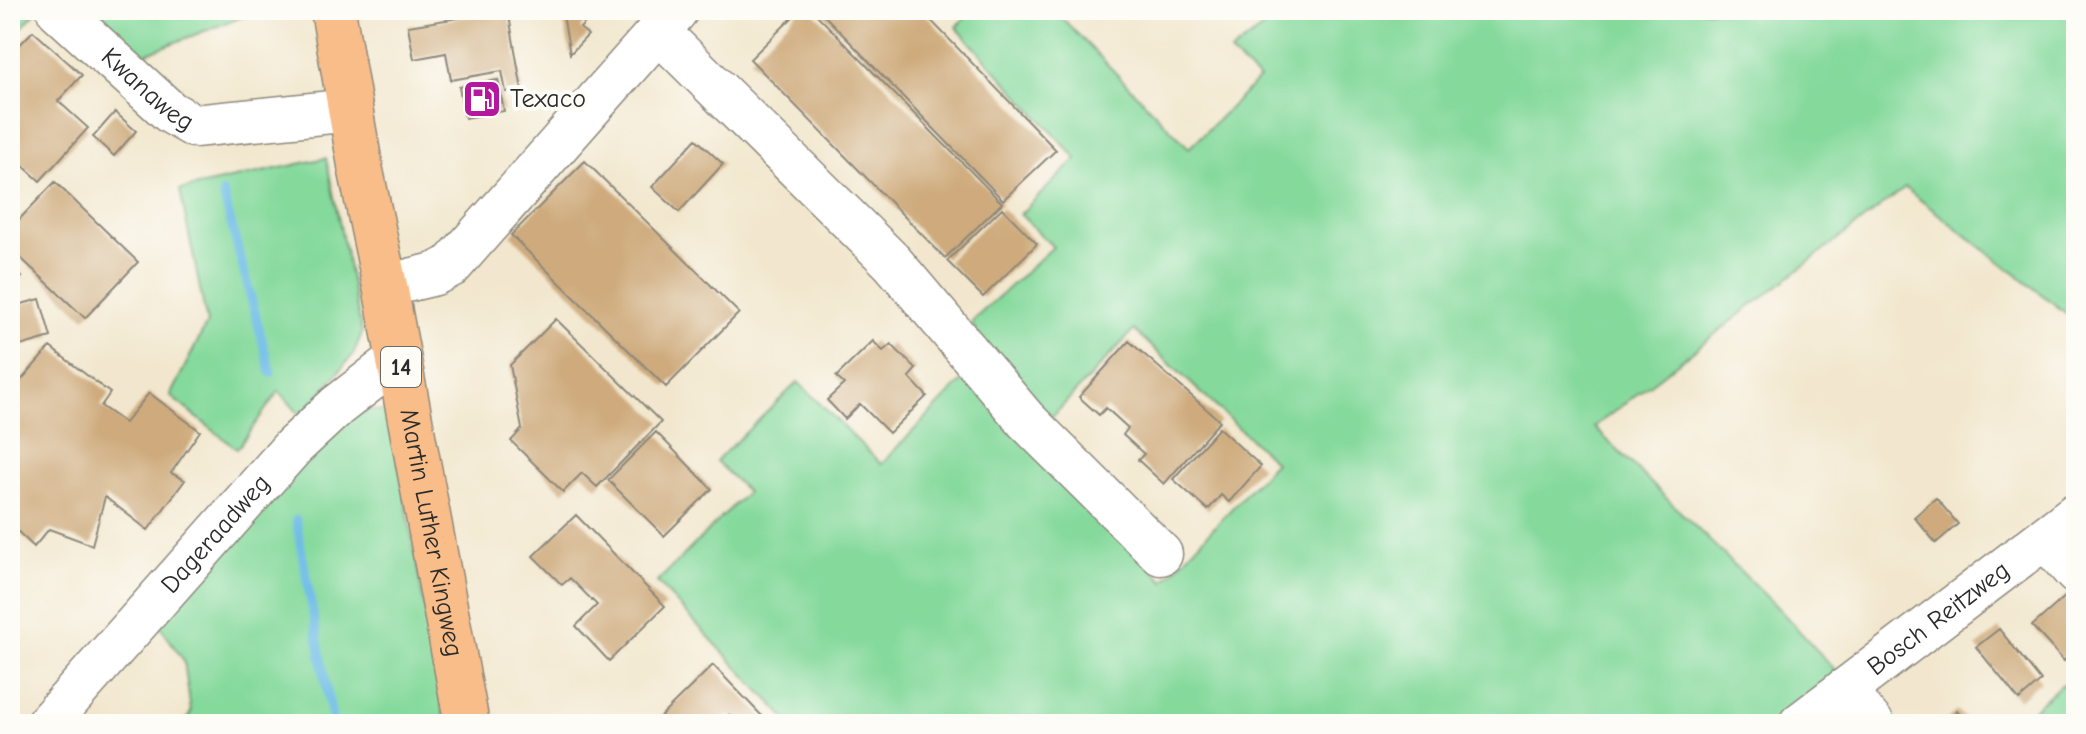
<svg xmlns="http://www.w3.org/2000/svg" width="2086" height="734" font-family="'Comic Neue',sans-serif">
<style>
.green{fill:#84d99b;stroke:#588263;stroke-width:2}
.lines{fill:none;stroke-linecap:round;stroke-linejoin:round}
.stream{stroke:#6cbbe6;stroke-width:9}
.building{fill:#ceaa7b}
.minor-casing{stroke:#8e897c;stroke-width:45}
.major-casing{stroke:#8e897c;stroke-width:47}
.minor{stroke:#fff;stroke-width:42}
.major{stroke:#f8bd89;stroke-width:44}
.labels{text-anchor:middle;dominant-baseline:central;stroke-width:8;stroke-linejoin:round;paint-order:stroke}
.shield{fill:#fdfcf7;stroke:#6a6a68;stroke-width:2}
.shield-label{font-size:24px;font-weight:bold;fill:#2b2b2b}
.street-label{font-size:26px;fill:#2b2b2b;stroke:#fdfcf7}
.poi-label{font-size:26px;fill:#2b2b2b;stroke:#fdfcf7;text-anchor:start}
</style>
<rect width="100%" height="100%" fill="#fdfcf7"/>
<filter id="ink" filterUnits="userSpaceOnUse"><feTurbulence type="fractalNoise" baseFrequency=".0125" numOctaves="2"/><feDisplacementMap in="SourceGraphic" scale="16" xChannelSelector="R" yChannelSelector="G"/><feConvolveMatrix kernelMatrix="1 2 1 2 8 2 1 2 1" color-interpolation-filters="sRGB"/></filter>
<filter id="wash" filterUnits="userSpaceOnUse"><feTurbulence type="fractalNoise" baseFrequency=".006" numOctaves="4" result="noise"/><feDisplacementMap in="SourceGraphic" scale="32" xChannelSelector="R" yChannelSelector="G"/><feGaussianBlur stdDeviation="1.8" result="paint"/><feColorMatrix in="noise" values="0 0 0 0 0 0 0 0 0 0 0 0 0 0 0 0 0 1.4 0 .05"/><feComposite in="paint" operator="in"/></filter>
<g filter="url(#wash)">
<rect width="100%" height="100%" fill="#f2e7ce"/>
<!-- green -->
<path class="green" d="M10 10H32L35 13 10 41Z
M74 10H252V13L131 59Z
M973 10H1054L1189 148 1259 79 1230 53 1286 10H2076V321L1905 188 1594 427 1778 608 1840 675 1776 724H791L657 582 747 492 716 461 798 382 881 464 968 375 1164 581 1275 462 1134 330 1052 417 983 358 972 321 1053 247 1020 214 1077 159 956 27Z
M326 158 362 333 353 355 301 416 279 391 237 449 170 396 207 323 180 190Z
M371 410 390 413 445 724H185L191 712 184 661 158 623 343 418Z
M2062 684 2076 700V724H2016Z"/>
<g class="lines">
<!-- stream -->
<path class="stream" d="M223 193 271 373
M296 520 333 724"/>
</g>
<g id="blocks">
<!-- building -->
<path class="building" d="M508 10 522 90 506 92 502 71 451 80 446 53 414 59 408 26Z
M562 10H597L580 28 588 35 570 54Z
M800 10H812L1002 203 945 258 750 59Z
M819 10H921L1056 150 1003 200Z
M33 31 82 75 58 101 88 128 40 181 10 154V55Z
M498 80 504 111 465 118 459 87Z
M115 112 136 131 114 156 93 137Z
M696 139 723 164 679 212 652 187Z
M585 161 739 313 666 387 511 235Z
M55 182 138 262 85 318 10 248V229Z
M1002 208 1037 244 983 297 947 261Z
M10 266 22 277 10 290Z
M40 299 51 337 10 349V307Z
M556 319 661 422 597 487 582 473 563 492 511 441 522 429 510 365Z
M873 341 883 351 891 344 916 369 909 377 927 396 889 433 860 404 845 419 827 400 844 384 836 377Z
M1129 341 1220 421 1164 484 1138 460 1144 454 1123 435 1128 428 1106 408 1099 415 1079 397Z
M50 347 110 393 101 406 125 423 149 393 200 431 171 473 185 480 148 530 105 497 92 545 49 529 34 547 10 524V393Z
M1219 428 1261 466 1229 502 1221 495 1208 510 1173 479Z
M656 432 712 489 664 536 608 480Z
M1936 498 1958 524 1936 543 1914 517Z
M576 515 665 606 609 661 576 626 597 605 570 578 562 585 533 556Z
M2068 594 2076 602V649L2064 661 2032 626Z
M1999 629 2041 681 2019 700 1976 647Z
M713 665 762 716 753 724H738L729 715 719 724H667L660 717Z
M1957 710 1969 724H1942Z"/>
</g>
</g>
<g filter="url(#ink)">
<use href="#blocks" fill-opacity="0" stroke="#8e897c" stroke-width="2"/>
<g class="lines">
<!-- minor casing -->
<g class="minor-casing">
<g id="minor">
<path id="s1" d="M58 10 170 112 194 126 351 110"/>
<path d="M658 31 892 262 1026 420 1161 554"/>
<path d="M385 286 435 274 451 266 677 10"/>
<path d="M2045 538 2076 573"/>
<path d="M1844 690 1873 724"/>
<path id="s2" d="M47 724 293 447 337 406 399 358"/>
<path id="s3" d="M1800 724 2076 514"/>
</g>
</g>
<!-- major casing -->
<g class="major-casing">
<g id="major">
<path id="s4" d="M333 10 361 171 385 286 467 724"/>
</g>
</g>
<!-- minor -->
<use href="#minor" class="minor"/>
<!-- major -->
<use href="#major" class="major"/>
</g>
</g>
<!-- icons -->
<defs>
<g id="fuel-square" transform="scale(2)"><rect x="-9" y="-9" width="18" height="18" rx="4" fill="#b5179e" stroke="#fdfcf7"/><path d="M-5.5-6h7V0h2V4h1.3V-2.5L3-4.5l.8-.8L6-3V5H2.5V1h-1V6h-7ZM-4.2-4.7v3.2H.2V-4.7Z" fill="#fff"/></g>
</defs>
<g fill-rule="evenodd">
<use href="#fuel-square" x="482" y="99"/>
</g>
<g class="labels">
<!-- shield labels -->
<rect class="shield" x="381" y="347" width="40" height="40" rx="6"/>
<g class="shield-label">
<text x="401" y="367">14</text>
</g>
<!-- street labels -->
<g class="street-label">
<text stroke="none"><textPath href="#s1" startOffset="120">Kwanaweg</textPath></text>
<text stroke="none"><textPath href="#s4" startOffset="532">Martin Luther Kingweg</textPath></text>
<text stroke="none"><textPath href="#s2" startOffset="254">Dageraadweg</textPath></text>
<text stroke="none"><textPath href="#s3" startOffset="174">Bosch Reitzweg</textPath></text>
</g>
<!-- poi labels -->
<g class="poi-label">
<text x="510" y="99">Texaco</text>
</g>
</g>
<!-- margin -->
<rect width="2086" height="734" fill="none" stroke="#fdfcf7" stroke-width="40"/>
</svg>
